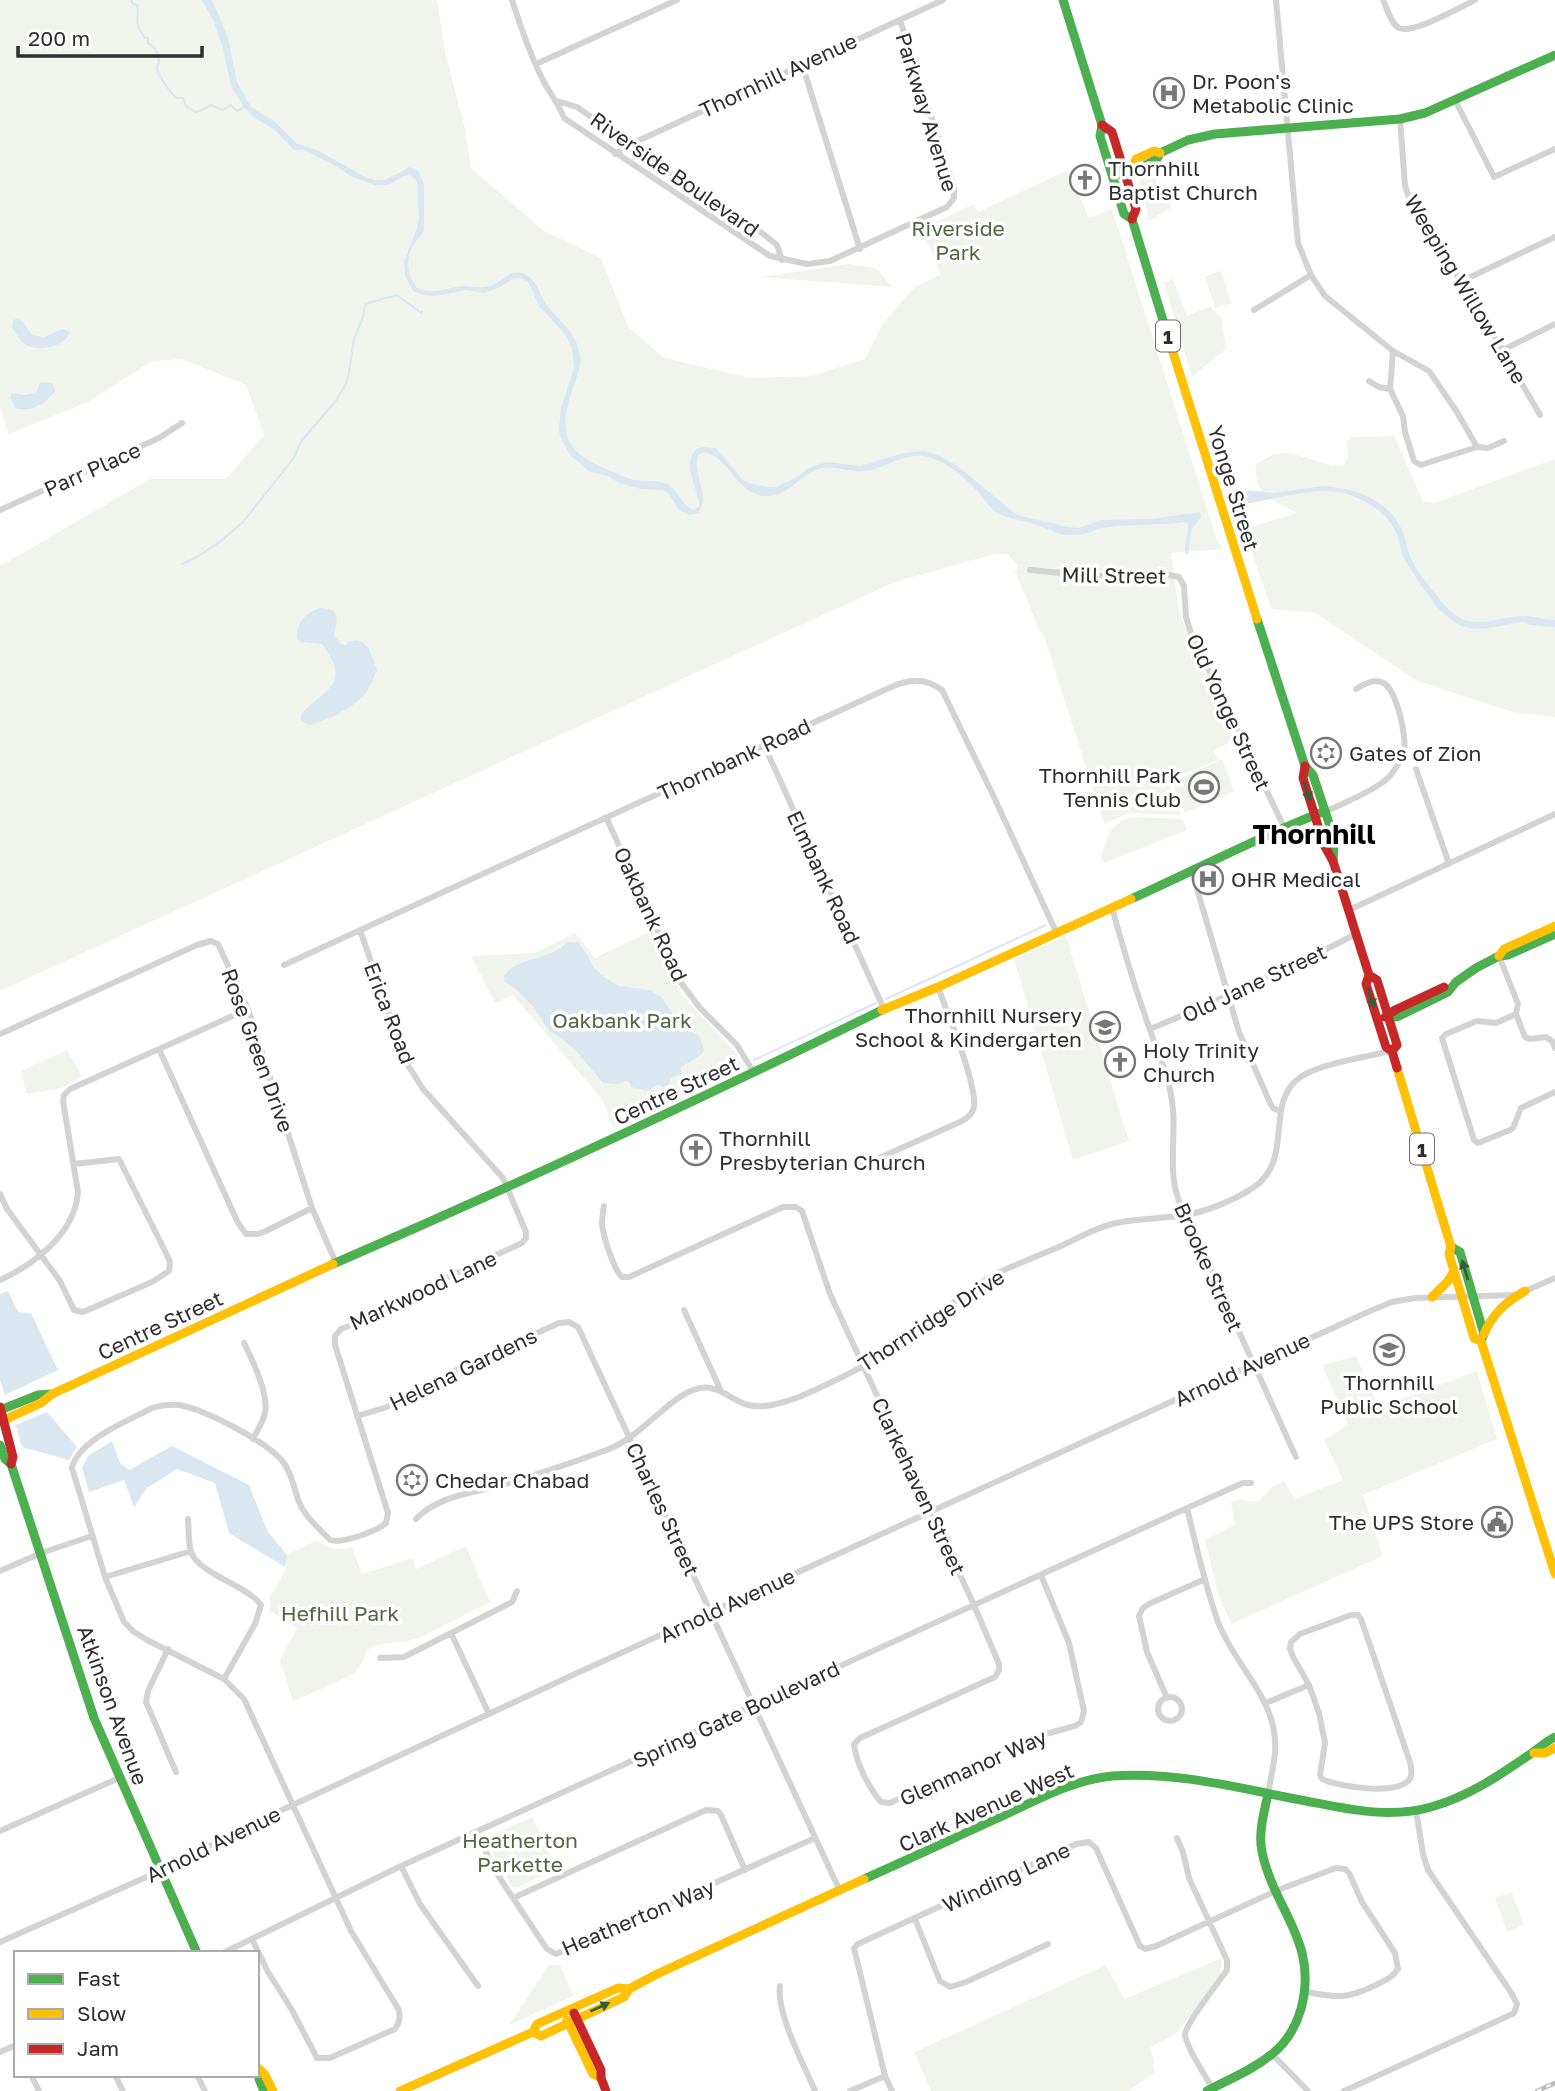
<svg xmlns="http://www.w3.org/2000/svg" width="1555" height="2091" font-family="'Golos Text',sans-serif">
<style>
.green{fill:#f0f4ec}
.water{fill:#dae7f0}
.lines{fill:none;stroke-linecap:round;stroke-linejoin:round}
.stream{stroke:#dae7f0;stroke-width:2}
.street{stroke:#d3d3d3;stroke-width:6}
.fast{stroke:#4caf50;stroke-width:9}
.slow{stroke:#ffc107;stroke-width:9}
.jam{stroke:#c62828;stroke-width:9}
.rail-casing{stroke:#bababa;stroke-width:4.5}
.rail{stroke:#fff;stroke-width:2;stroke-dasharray:5;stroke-linecap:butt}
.oneway{fill:#385b3a}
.labels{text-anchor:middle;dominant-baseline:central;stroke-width:7;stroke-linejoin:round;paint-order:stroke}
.shield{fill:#fff;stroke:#6d6d6d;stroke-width:2}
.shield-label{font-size:19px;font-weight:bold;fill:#2e2e2e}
.street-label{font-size:21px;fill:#2e2e2e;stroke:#fff}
.poi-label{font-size:21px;fill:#2e2e2e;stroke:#fff;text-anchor:start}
.park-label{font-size:21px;fill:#51673e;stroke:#fff}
.district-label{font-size:28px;font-weight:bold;fill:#000;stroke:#fff}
</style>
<rect width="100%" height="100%" fill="#fff"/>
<!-- green -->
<path class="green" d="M0 0H437L446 56 465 129 471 168 544 231 601 258 628 327 664 358 751 378 811 376 865 359 884 322 914 288 941 274 921 229 974 204 978 212 1068 170 1089 218 1112 209 1217 540 1223 549 1171 553 1179 612 1233 740 1214 751 1218 760 1169 780 1181 815 1129 813 1104 824 1043 633 1040 632 1015 571 1018 566 1007 554 991 555 895 582 0 991V566L150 479H226L264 435 246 385 182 359 152 361 88 402 9 434 0 408Z
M1153 171 1163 199 1168 200 1171 208 1149 221 1139 177Z
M849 264 876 268 892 287 761 277Z
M1221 271 1231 303 1215 308 1205 276Z
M1173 279 1187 316 1210 306 1222 319 1226 349 1192 377 1164 283Z
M1394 436 1423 501 1434 503 1555 459V717L1513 712 1417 681 1315 613 1271 609 1244 529 1297 513C1273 500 1253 495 1256 464L1275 454 1291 453 1333 466 1344 465 1348 458 1347 443 1351 437Z
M1222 759 1234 792 1185 813 1172 782Z
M1132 817 1183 819 1187 830 1104 863 1101 856C1109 835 1108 824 1132 817Z
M651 931 683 996 736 1053 744 1068 614 1128 601 1098 513 995 495 1003 471 956 535 953 575 933 595 958Z
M1066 936 1129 1141 1073 1160 1014 959Z
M67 1050 82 1076 62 1088 26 1094 21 1071Z
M1356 1356 1379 1408 1477 1371 1497 1439 1363 1495 1383 1556 1231 1624 1218 1593 1205 1540 1235 1525 1231 1502 1241 1499 1251 1502 1260 1500 1273 1486 1284 1481 1295 1499 1343 1480 1324 1440 1348 1425 1322 1365Z
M317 1540C329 1549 338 1551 352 1547L362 1574 413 1558 416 1569 466 1546 490 1602 421 1637C403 1644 382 1641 366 1650V1656L355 1673 293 1702 280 1660 297 1628 270 1611V1597L285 1571 287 1555Z
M532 1817 557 1869 514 1889 499 1866 486 1838Z
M1512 1892 1524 1925 1507 1932 1495 1898Z
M1222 1958 1220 1974 1193 2013 1174 2035 1151 2047 1155 2072 1129 2091H931L914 2052 1106 1965 1124 1999Z
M549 1965H560L574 1996 509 2025Z"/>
<!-- water -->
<path class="water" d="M202 0H212L228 37 237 82 251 107 274 121 297 144 319 151 365 177 375 180H385L410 167 419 171 424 184V229C422 236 418 238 414 244 405 259 407 274 417 288 435 296 446 287 464 286 471 286 478 288 485 287 501 286 511 264 528 276 539 284 540 297 548 307 561 322 577 334 580 355 582 366 575 380 572 391 552 449 580 458 627 478 639 483 652 479 664 483 678 487 680 505 694 510L699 506V501C695 484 683 463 696 449L703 447 716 448 742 479 749 483 766 487H776L797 477 809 468 827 462 860 466 904 453 924 451 936 454 956 465 1017 515 1068 527 1079 528 1102 520 1151 519 1200 512 1201 517 1191 530 1188 555 1185 553C1184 543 1189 532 1188 522 1159 525 1131 524 1103 528 1097 528 1094 532 1088 533 1082 535 1074 535 1067 535 1057 534 1047 528 1037 525 1023 520 1009 520 996 512 989 508 985 500 979 493 966 478 943 458 922 456 903 454 883 469 866 471 850 473 835 464 819 469 798 476 788 498 763 496 736 492 730 459 705 452L698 455C692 474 712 498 697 514L689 515 679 510 668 493 663 490 641 489 619 483 608 476 590 472 570 455 560 436 559 429 561 408 574 368 572 348 565 334 539 306 529 283 522 278H515L498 288 484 293 466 290 436 296 423 295 413 291 405 276 404 261 416 231 419 219 417 181 411 175 404 176 388 185H375L350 176 338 167 304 150H294L275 130 255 118 244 107 231 86 223 48 214 22Z
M17 319 22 321 32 335 44 337 63 329 70 332C65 347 40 352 26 345 20 342 16 333 12 327L13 320Z
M40 382 53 383 55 391C46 404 30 413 15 408L11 399V395L13 393 25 395 36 393Z
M1323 486C1353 488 1385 498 1400 526 1406 535 1406 547 1410 556 1415 570 1428 584 1437 596 1445 606 1453 616 1465 620 1486 626 1504 616 1523 616 1534 616 1544 620 1555 620V627L1530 625 1524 622C1505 624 1484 632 1465 627 1457 625 1445 615 1439 609 1432 602 1407 565 1403 556 1401 549 1400 542 1397 535 1390 514 1365 499 1344 493 1318 486 1271 500 1244 504L1242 497 1248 490 1275 493Z
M321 608C342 609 337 620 334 635L340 643 346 646 348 642 357 640 363 642 369 649 377 670C373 679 370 689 364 695 351 709 328 720 310 725L301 721V714C327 687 352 685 322 644L301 642 297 639C295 624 306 611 321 608Z
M577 941 586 953 593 967 604 977 619 986 650 990 662 998 677 1020 700 1037 704 1050 702 1054C694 1059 690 1062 681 1067L682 1073 671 1078 669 1084 663 1087 658 1085 647 1091 631 1087 630 1083 626 1081 617 1084 603 1083 577 1052 560 1037 550 1032 532 1005 517 990 505 982 504 976C518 956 550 961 567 942L575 943Z
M8 1291 18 1312 31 1313 58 1370 5 1395 0 1380V1294Z
M47 1412 77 1447 69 1460 22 1447 16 1425Z
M112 1441 120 1463 129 1470 172 1446 249 1485 268 1532 287 1555 285 1567 229 1533 215 1483 177 1469 147 1488 134 1507 124 1480 89 1492 82 1468 88 1456Z"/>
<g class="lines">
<!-- stream -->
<path class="stream" d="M131 0 133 4 137 5C139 12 136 18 138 25 139 31 143 34 145 38H148V43C155 46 159 54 159 62 159 64 157 66 157 68 157 74 171 93 176 98H183L186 106 195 112 200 111 211 105 223 110 231 105 237 111 245 107
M182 564 197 557 221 541 243 522 293 459 302 440 335 402 346 384 349 372 354 339 363 317 365 304 397 295 421 313 422 311
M886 999 1046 925
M754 1060 876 1003
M711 1065 724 1074 740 1067"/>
<!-- street -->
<path class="street" d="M512 0C521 28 531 58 545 84 552 96 559 105 564 118L770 256 807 264 830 261 947 207 954 198V187L900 20
M1276 0 1298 243 1311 275 1325 296 1393 351 1429 371 1457 412 1477 447
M1383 0C1387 8 1391 24 1399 28 1411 35 1461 7 1475 0
M536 64 677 0
M802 64 860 249
M1455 100 1494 177 1555 149
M557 101 577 107 699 193 757 229 777 245 782 260
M1400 119 1405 186 1411 203 1483 316 1540 415
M615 154 629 145 943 0
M1462 281 1555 237
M1254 310 1311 275
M1503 350 1555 324
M1393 351 1390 389 1403 416 1405 432 1414 461 1421 465 1477 447 1488 448 1504 441
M1369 381 1379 387 1390 389
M0 510 159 438 182 423
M1030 570 1093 576 1165 574 1179 577 1184 586 1186 617 1191 633 1284 827
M764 745 884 1009
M1416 769 1449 864
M1325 812C1341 804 1369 793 1383 782 1392 776 1401 761 1404 751 1407 737 1396 685 1381 682 1372 679 1363 685 1356 689
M606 817 682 984 700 1008 737 1045 754 1073
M1192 872 1239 1032 1270 1103 1273 1108 1280 1111
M1112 908C1123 948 1135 988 1149 1027 1158 1054 1171 1080 1173 1110 1176 1146 1165 1182 1186 1215L1296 1457
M1349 910 1555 814
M1499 956 1518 1004 1516 1014 1525 1037 1530 1039 1546 1037 1552 1041 1555 1048
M284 965 889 688C907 679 925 677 942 690L993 795 1056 932
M1516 1014 1496 1023 1477 1021 1446 1034 1442 1038 1474 1140 1478 1143 1510 1130 1513 1128 1521 1108 1555 1092
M1150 1029C1220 1000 1289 969 1356 934
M0 1034 197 945 211 941 218 944 248 1009 312 1208 336 1263
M159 1049 238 1223 246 1234H258L266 1231 312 1208
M861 1166 960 1122C966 1119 973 1114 974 1107 977 1084 947 1012 938 987
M0 1194 7 1209 60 1281 74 1310 83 1312 90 1309 152 1282 169 1271 170 1262 166 1253 119 1159 74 1164
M604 1206C603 1212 602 1218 602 1224 603 1236 614 1270 622 1277H629L783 1207H796L802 1211 830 1294 974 1605 999 1664V1670L995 1677 860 1738 854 1744C856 1763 869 1788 881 1802L890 1803 1034 1737 1075 1726 1081 1722 1084 1711 1069 1643 1041 1575
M0 1280C35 1264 75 1233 78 1192L63 1101 64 1095 70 1089 248 1009
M1523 1292 1555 1278
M684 1310 721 1391
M244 1343C252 1359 269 1395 265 1413 263 1422 257 1431 253 1439
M357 1416 387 1407 424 1385 559 1323 569 1322 578 1327 840 1891
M1187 1508C1196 1546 1205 1585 1218 1622 1235 1667 1279 1700 1275 1752 1274 1766 1270 1781 1268 1794
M188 1519C189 1529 188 1542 191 1552 199 1574 248 1586 261 1605L255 1624 224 1679
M416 1519C439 1495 474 1493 505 1484 541 1473 575 1462 609 1449 641 1437 672 1393 700 1388 719 1385 731 1400 748 1405 764 1409 783 1403 799 1397 834 1382 869 1365 900 1343 935 1319 966 1288 1004 1270 1024 1261 1043 1254 1063 1245 1080 1237 1097 1227 1116 1223 1139 1218 1162 1219 1185 1215 1206 1212 1237 1199 1254 1187 1296 1158 1262 1102 1302 1076 1323 1063 1366 1057 1391 1051
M0 1571 41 1553 92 1536
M105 1577 191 1551
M1351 1615H1358L1361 1619 1410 1762C1411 1767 1413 1774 1410 1779 1397 1796 1339 1787 1322 1779L1320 1775 1325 1743 1319 1713 1309 1685 1293 1657 1290 1649 1291 1642 1300 1634Z
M451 1633 489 1714
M168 1649 148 1691 146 1702 176 1772
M380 1658 404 1657 512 1602 517 1591
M1158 1709a12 12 0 1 1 24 0a12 12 0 1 1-24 0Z
M1167 1698 1147 1652 1139 1616 1143 1608 1149 1604 1205 1579
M1266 1703 1309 1685
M0 1831 119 1778
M477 1833 494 1869 513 1898 547 1949 556 1954 815 1838
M1177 1838 1183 1852 1189 1878 1227 1960V1970C1219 1982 1185 2024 1185 2035 1186 2047 1206 2077 1213 2089
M401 1866 420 1904 478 1986
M513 1898 706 1810 718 1811 721 1815 745 1870
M915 1919 940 1981 950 1987 966 1982 1048 1944
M252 1939 268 1972 292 2010 317 2058H330L395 2029C400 2022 400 2018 399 2010L351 1931 244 1699 224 1679 149 1641 134 1632 124 1622 105 1577 72 1468C78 1440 128 1421 152 1408 161 1405 169 1404 179 1405 204 1409 268 1442 283 1462 292 1473 294 1489 299 1502 305 1517 319 1528 330 1540 342 1544 377 1531 386 1523L388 1513 335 1345V1336L341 1329 365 1320 388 1305 522 1243 526 1238V1232L503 1178 423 1089 406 1062 360 930
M0 1942 160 1871 267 1817 575 1674 1370 1311 1392 1302 1415 1298 1513 1295
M223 1953 401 1866 1187 1508 1243 1483H1251
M780 1986C776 2013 804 2065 815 2091
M0 2052 16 2045
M1272 2054 1308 2091
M31 2075 39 2091
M115 2075 123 2091
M197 2075 205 2091
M850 2091 885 2076
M892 2091 885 2076 854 1948 858 1944 1076 1844 1089 1842 1096 1848 1140 1946 1145 1949 1156 1946 1278 1890 1336 1868 1345 1869 1349 1873 1362 1902 1395 1953 1398 1969C1392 1978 1385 1980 1376 1985 1347 1999 1338 1998 1306 1992
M1344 2091 1506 2017 1514 2013 1517 2004 1512 1994 1428 1870 1423 1854 1416 1810"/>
<!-- fast -->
<path class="fast" d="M1063 0 1102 125 1100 136 1124 214 1132 219 1165 327
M1113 177 1133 167 1140 168 1157 159 1160 153 1188 140 1215 134 1400 119 1425 113 1555 55
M1257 619 1305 766 1313 775 1329 823 1334 842 1333 861
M1131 899C1194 871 1256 838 1320 813
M1388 1016 1397 1017 1448 992 1456 982 1476 968 1499 956 1508 955 1555 934
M1451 1247 1460 1252 1484 1334 1481 1341
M333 1264C518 1184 701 1099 882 1010
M0 1410 38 1395 52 1394
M0 1445 5 1459 11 1464 94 1718 197 1953
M864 1879C909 1859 954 1838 998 1818 1035 1801 1072 1780 1112 1776 1178 1771 1242 1789 1306 1801 1347 1809 1390 1819 1431 1807 1467 1797 1499 1776 1529 1755 1538 1749 1545 1742 1555 1737
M260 2071 259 2079 264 2091
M1207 2091C1229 2079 1253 2070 1272 2054 1286 2043 1296 2026 1301 2009 1319 1942 1275 1912 1262 1852 1258 1833 1264 1813 1268 1794"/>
<!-- slow -->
<path class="slow" d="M1133 167 1136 159 1154 151 1160 153
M1165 327 1257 619
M1499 956 1504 949 1555 926
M882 1010 938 987 1131 899
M1397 1068 1451 1247 1449 1254 1474 1338 1481 1341 1555 1574
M1432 1297 1448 1281 1454 1271
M1484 1334C1493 1313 1506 1302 1525 1291
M0 1422 41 1403 52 1394 333 1264
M1534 1753H1545L1555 1748
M567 2020 593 2074 601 2078
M533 2032 541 2036 624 1997 629 1989 657 1974 864 1879
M257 2067 265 2075 273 2091
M400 2091 533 2032 537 2024 618 1988 629 1989"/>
<!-- jam -->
<path class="jam" d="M1102 125 1112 132 1136 209 1132 219
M1305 766 1303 778 1324 845 1333 861 1369 975 1366 984 1386 1047 1392 1051 1397 1068
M1369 975 1377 980 1397 1045 1392 1051
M1385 1017 1395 1010 1444 987
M0 1407 13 1457 11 1464
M574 2013 601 2070V2078L606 2091"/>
<!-- rail casing -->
<g class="rail-casing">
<path id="rail" d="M1537 2091 1555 2083"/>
</g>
<!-- rail -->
<use href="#rail" class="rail"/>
</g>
<!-- one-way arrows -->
<defs><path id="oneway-solid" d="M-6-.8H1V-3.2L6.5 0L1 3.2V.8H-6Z" transform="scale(1.75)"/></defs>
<g class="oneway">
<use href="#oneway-solid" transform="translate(1307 791) rotate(73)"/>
<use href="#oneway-solid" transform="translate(1371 998) rotate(73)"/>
<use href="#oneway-solid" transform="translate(1465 1270) rotate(-107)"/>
<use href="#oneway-solid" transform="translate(600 2007) rotate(-24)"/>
</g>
<!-- icons -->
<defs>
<g id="hospital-ring" transform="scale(1.575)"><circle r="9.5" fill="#fff" stroke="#777" stroke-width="1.5"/><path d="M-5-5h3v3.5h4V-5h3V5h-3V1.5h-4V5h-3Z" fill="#777"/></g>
<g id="church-ring" transform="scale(1.575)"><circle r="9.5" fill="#fff" stroke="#777" stroke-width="1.5"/><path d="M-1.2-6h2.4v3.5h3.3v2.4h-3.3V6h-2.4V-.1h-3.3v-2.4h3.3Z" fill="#777"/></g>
<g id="synagogue-ring" transform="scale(1.575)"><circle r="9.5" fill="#fff" stroke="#777" stroke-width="1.5"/><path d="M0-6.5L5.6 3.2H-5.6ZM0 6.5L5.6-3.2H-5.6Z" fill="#777"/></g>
<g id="stadium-ring" transform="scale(1.575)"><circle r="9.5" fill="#fff" stroke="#777" stroke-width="1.5"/><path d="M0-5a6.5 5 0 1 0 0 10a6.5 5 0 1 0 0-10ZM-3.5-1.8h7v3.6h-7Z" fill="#777"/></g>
<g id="school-ring" transform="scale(1.575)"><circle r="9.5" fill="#fff" stroke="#777" stroke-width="1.5"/><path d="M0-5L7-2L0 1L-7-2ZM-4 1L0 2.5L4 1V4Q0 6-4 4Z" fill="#777"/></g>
<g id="civic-ring" transform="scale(1.575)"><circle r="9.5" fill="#fff" stroke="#777" stroke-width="1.5"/><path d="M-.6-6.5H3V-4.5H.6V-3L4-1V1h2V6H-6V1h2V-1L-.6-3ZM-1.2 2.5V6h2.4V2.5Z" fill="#777"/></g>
</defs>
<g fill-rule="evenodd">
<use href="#hospital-ring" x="1169" y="93"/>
<use href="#church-ring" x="1085" y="180"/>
<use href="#synagogue-ring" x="1326" y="753"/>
<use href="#stadium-ring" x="1204" y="787"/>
<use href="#hospital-ring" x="1208" y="879"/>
<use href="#school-ring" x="1105" y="1027"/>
<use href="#church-ring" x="1120" y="1062"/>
<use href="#church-ring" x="696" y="1150"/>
<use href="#school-ring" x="1389" y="1350"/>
<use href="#synagogue-ring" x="412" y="1480"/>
<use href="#civic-ring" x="1497" y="1522"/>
</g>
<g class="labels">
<!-- shield labels -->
<g class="shield">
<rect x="1156" y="320.5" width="24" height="31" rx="5"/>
<rect x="1410" y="1133.5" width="24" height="31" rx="5"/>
</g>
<g class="shield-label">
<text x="1168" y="336">1</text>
<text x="1422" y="1149">1</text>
</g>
<!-- street labels -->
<g class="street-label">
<text transform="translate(778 75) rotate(-25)">Thornhill Avenue</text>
<text transform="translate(927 112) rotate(73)">Parkway Avenue</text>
<text transform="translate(675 174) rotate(35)">Riverside Boulevard</text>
<text transform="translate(1466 289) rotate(59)">Weeping Willow Lane</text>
<text transform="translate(92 469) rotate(-24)">Parr Place</text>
<text transform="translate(1234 488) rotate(73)">Yonge Street</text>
<text transform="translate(1114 575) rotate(1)">Mill Street</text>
<text transform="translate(1229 712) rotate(65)">Old Yonge Street</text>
<text transform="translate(734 759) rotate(-25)">Thornbank Road</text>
<text transform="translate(824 877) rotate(65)">Elmbank Road</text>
<text transform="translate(651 914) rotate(65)">Oakbank Road</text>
<text transform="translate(1254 983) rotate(-25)">Old Jane Street</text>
<text transform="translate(390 1013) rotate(69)">Erica Road</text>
<text transform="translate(258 1050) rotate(70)">Rose Green Drive</text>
<text transform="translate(676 1090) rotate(-25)">Centre Street</text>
<text transform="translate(1209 1267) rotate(66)">Brooke Street</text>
<text transform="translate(423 1290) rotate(-25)">Markwood Lane</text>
<text transform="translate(931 1320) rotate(-33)">Thornridge Drive</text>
<text transform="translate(160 1325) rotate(-25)">Centre Street</text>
<text transform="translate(463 1369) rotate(-26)">Helena Gardens</text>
<text transform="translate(1242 1369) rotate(-25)">Arnold Avenue</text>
<text transform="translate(919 1486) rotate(65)">Clarkehaven Street</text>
<text transform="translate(663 1509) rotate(65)">Charles Street</text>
<text transform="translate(727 1605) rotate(-25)">Arnold Avenue</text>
<text transform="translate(113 1705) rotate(70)">Atkinson Avenue</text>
<text transform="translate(736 1714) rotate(-25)">Spring Gate Boulevard</text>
<text transform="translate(973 1767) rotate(-24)">Glenmanor Way</text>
<text transform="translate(986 1807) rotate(-24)">Clark Avenue West</text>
<text transform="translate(213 1844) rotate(-26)">Arnold Avenue</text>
<text transform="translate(1006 1877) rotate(-25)">Winding Lane</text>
<text transform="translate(638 1917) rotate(-23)">Heatherton Way</text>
</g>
<!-- poi labels -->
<g class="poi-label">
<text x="1192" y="81">Dr. Poon's<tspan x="1192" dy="24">Metabolic Clinic</tspan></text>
<text x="1108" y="168">Thornhill<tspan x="1108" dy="24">Baptist Church</tspan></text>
<text x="1349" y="753">Gates of Zion</text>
<text x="1181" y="775" text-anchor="end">Thornhill Park<tspan x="1181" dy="24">Tennis Club</tspan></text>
<text x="1231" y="879">OHR Medical</text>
<text x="1082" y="1015" text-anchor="end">Thornhill Nursery<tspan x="1082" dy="24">School &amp; Kindergarten</tspan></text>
<text x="1143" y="1050">Holy Trinity<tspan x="1143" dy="24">Church</tspan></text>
<text x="719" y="1138">Thornhill<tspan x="719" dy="24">Presbyterian Church</tspan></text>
<text x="1389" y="1382" text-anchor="middle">Thornhill<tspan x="1389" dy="24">Public School</tspan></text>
<text x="435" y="1480">Chedar Chabad</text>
<text x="1474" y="1522" text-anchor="end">The UPS Store</text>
</g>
<!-- park labels -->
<g class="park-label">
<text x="958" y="228">Riverside<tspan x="958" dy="24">Park</tspan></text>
<text x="622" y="1020">Oakbank Park</text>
<text x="340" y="1613">Hefhill Park</text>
<text x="520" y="1840">Heatherton<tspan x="520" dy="24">Parkette</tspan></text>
</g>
<!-- district labels -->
<g class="district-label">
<text x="1314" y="833">Thornhill</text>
</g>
</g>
<!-- legend -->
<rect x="14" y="1951" width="245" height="126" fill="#ffffff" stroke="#ababab" stroke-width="2"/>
<rect x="28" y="1974" width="35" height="10" fill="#4caf50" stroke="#ababab" stroke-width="2"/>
<text x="77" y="1986" font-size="21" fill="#2e2e2e">Fast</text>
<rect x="28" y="2009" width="35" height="10" fill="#ffc107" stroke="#ababab" stroke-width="2"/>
<text x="77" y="2021" font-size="21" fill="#2e2e2e">Slow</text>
<rect x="28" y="2044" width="35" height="10" fill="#c62828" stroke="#ababab" stroke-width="2"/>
<text x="77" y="2056" font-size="21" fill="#2e2e2e">Jam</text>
<!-- scale -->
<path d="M18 46v10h184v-10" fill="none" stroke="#2e2e2e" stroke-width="3.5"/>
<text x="28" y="46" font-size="21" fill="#2e2e2e" stroke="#ffffff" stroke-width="5" paint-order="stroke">200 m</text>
</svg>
